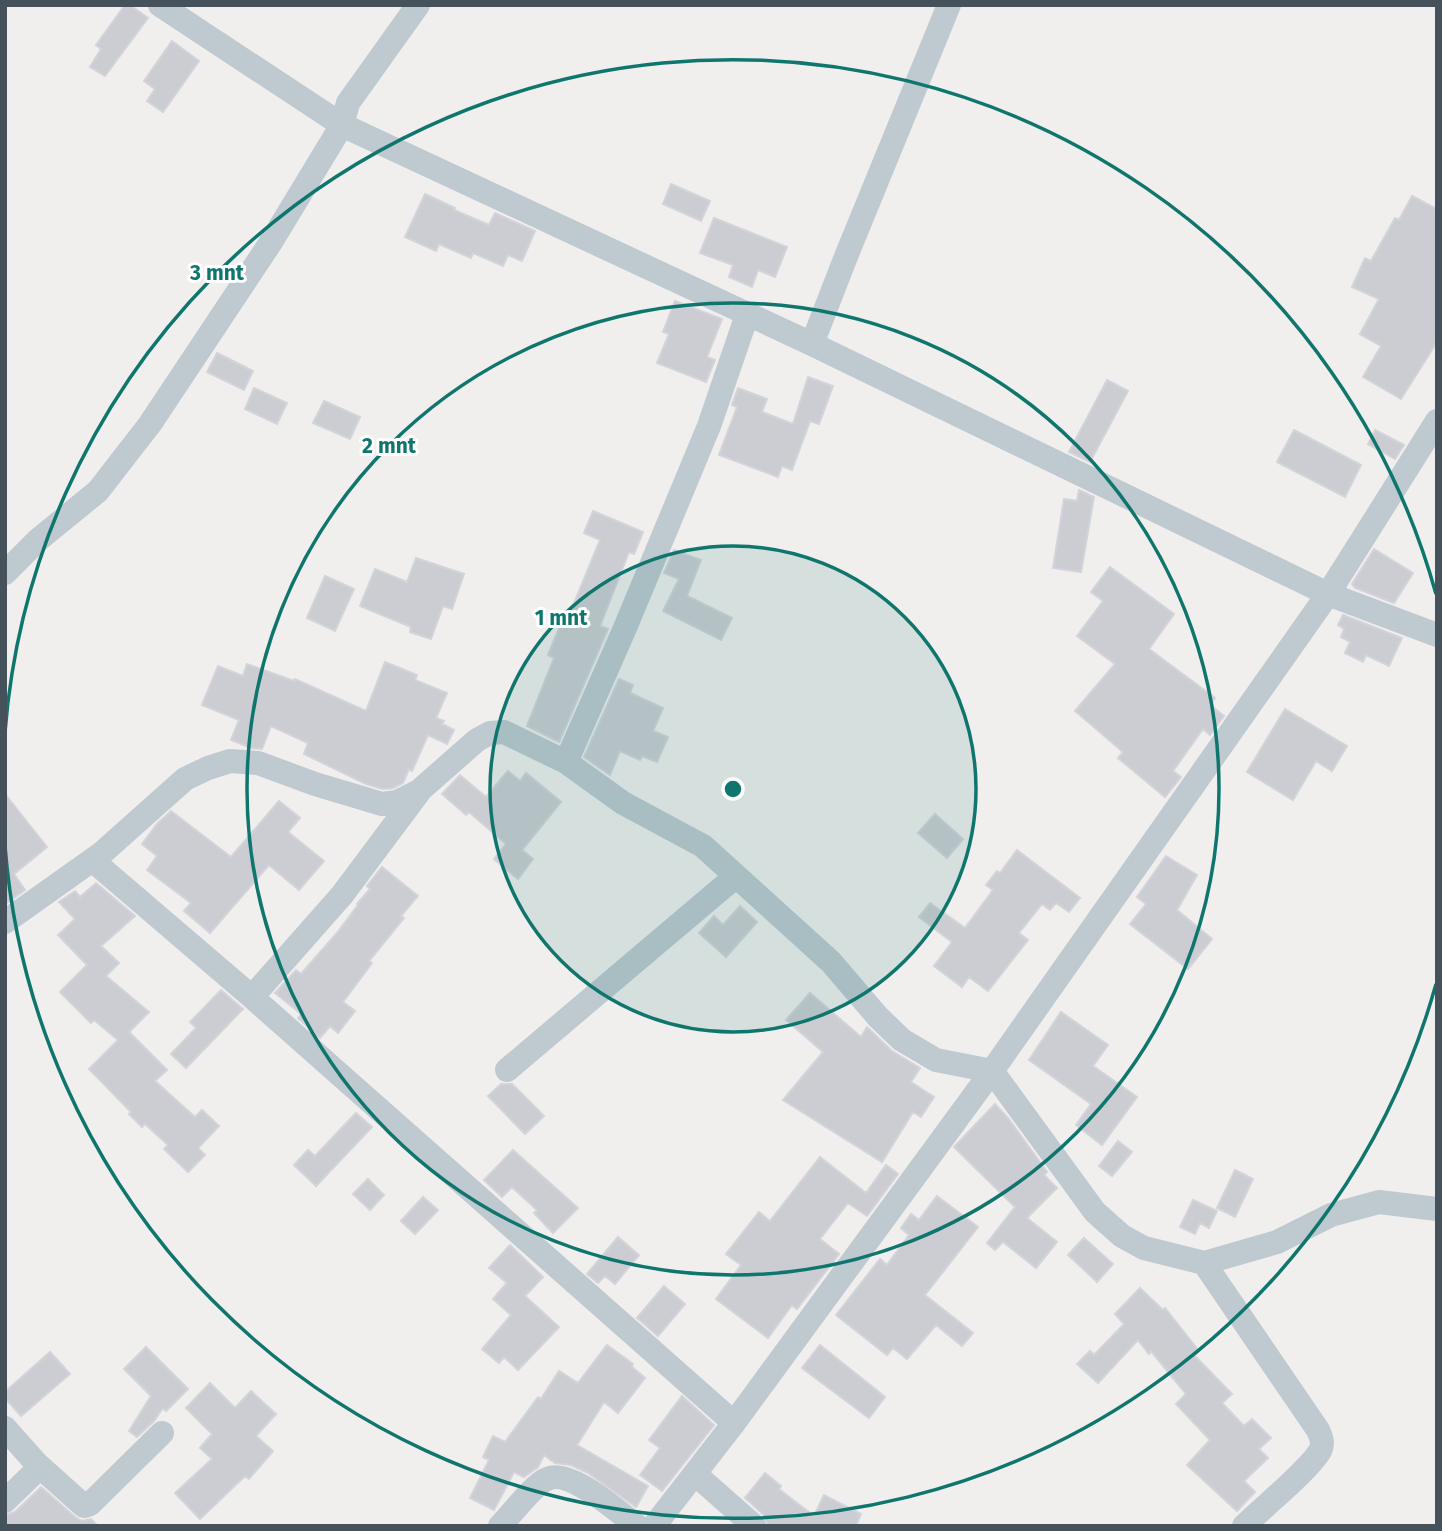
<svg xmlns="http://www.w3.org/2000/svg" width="1442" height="1531" font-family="'Fira Sans',sans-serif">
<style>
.building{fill:#cbcdd3;stroke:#d2d4da;stroke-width:2}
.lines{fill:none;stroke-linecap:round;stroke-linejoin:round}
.minor{stroke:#bec9d0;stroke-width:24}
.ring{fill:none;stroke:#0f766e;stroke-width:3.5}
.centre{fill:#0f766e;stroke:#fff;stroke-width:3.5}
.ring-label{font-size:21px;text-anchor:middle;font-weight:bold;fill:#0f766e;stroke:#fff;stroke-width:6;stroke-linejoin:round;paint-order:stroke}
</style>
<rect width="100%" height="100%" fill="#f1eeee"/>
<!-- building -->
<path class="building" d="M125 5H130L148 18 105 76 90 67 101 49 96 45Z
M172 41 199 61 163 112 147 101 155 89 144 81Z
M671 184 710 201 701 221 663 204Z
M425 194 455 208 454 210 489 225 495 213 535 231 522 261 508 255 503 266 473 253 471 258 439 244 436 251 405 237Z
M1412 196 1437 209V342L1401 399 1363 377 1381 346 1360 334 1379 299 1352 287 1365 258 1371 261 1395 218 1399 220Z
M714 218 787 247 775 277 758 270 752 287 729 277 733 265 700 253Z
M675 301 722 319 707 357 715 360 706 382 657 363 669 334 663 332Z
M217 353 253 371 244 390 207 372Z
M808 377 833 386 819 424 810 421 792 470 782 466 778 477 719 455 737 407 732 405 738 388 767 399 762 412 793 424Z
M1107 380 1128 391 1090 462 1069 452Z
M254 388 287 403 277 424 245 409Z
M324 401 360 417 350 439 313 423Z
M1294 430 1361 465 1345 497 1277 462Z
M1375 430 1404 445 1395 459 1368 444Z
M1079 490 1094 497 1081 572 1053 568 1064 499 1077 501Z
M593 511 643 532 634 554 629 552 600 626 608 629 559 742 527 726 554 658 548 655 566 612 570 613 600 540 584 533Z
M1374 549 1413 573 1394 603 1355 588 1352 584Z
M674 550 701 560 687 596 732 618 721 640 663 611 679 579 664 573Z
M416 558 464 574 452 609 443 606 431 639 410 632 411 627 360 606 375 569 407 582Z
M1110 567 1174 614 1149 649 1215 698 1210 705 1224 716 1210 735 1203 729 1173 771 1181 777 1165 797 1118 758 1123 752 1075 711 1115 664 1077 636 1103 601 1091 592Z
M325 576 354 589 335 631 307 618Z
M1343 615 1402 638 1389 666 1366 655 1363 662 1345 653 1350 642 1341 637 1344 629 1338 625Z
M385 662 417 675 415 680 447 693 436 718 444 721 442 724 454 730 447 744 428 735 412 771 409 769 403 783 393 788 383 789 366 784 304 754 308 743 271 726 262 749 251 748 231 740 239 720 202 705 218 666 243 676 247 664 294 681 295 679 366 711Z
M619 679 633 685 630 693 663 708 653 731 668 737 657 762 642 756 640 760 620 751 610 775 584 757Z
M1285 709 1347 746 1332 771 1316 761 1293 800 1247 772Z
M508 771 520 781 526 773 561 802 522 850 533 859 518 879 494 859 506 844 469 812 466 815 442 794 460 775 486 797Z
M5 794 47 847 14 874 25 890 5 904Z
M279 801 300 818 288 832 324 861 299 890 269 865 210 933 184 911 191 903 147 870 157 856 142 844 157 824 171 811 231 857Z
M935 814 963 839 947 858 918 833Z
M1017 850 1080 898 1069 912 1056 903 1050 910 1042 904 1019 933 1028 940 988 991 969 977 962 987 934 966 952 942 919 917 930 903 965 928 993 890 986 885 997 871 1000 873Z
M1166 856 1197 875 1177 910 1212 939 1188 969 1130 924 1146 904 1137 897Z
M382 867 418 896 401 916 404 918 369 961 372 963 343 1002 355 1011 338 1033 330 1026 320 1038 298 1018 301 1014 275 993 296 970 301 974 336 934 358 905 357 904 370 889 367 886Z
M96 883 135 916 101 946 119 963 106 976 149 1012 129 1032 167 1070 155 1081 195 1117 202 1110 219 1126 198 1148 205 1155 188 1172 164 1149 168 1145 145 1124 142 1127 129 1114 131 1112 89 1069 118 1040 94 1020 91 1023 60 992 87 965 58 935 75 919 59 902 75 891 80 897Z
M740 906 757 922 726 957 699 933 714 916 723 925Z
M221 990 243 1009 186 1068 171 1054 196 1028 190 1022Z
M810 993 861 1037 867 1027 892 1051 920 1068 911 1082 934 1097 921 1117 913 1112 882 1162 783 1100 823 1052 786 1020Z
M1061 1012 1108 1045 1093 1066 1137 1097 1102 1145 1076 1125 1091 1104 1029 1060Z
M501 1084H512L544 1116 525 1134 488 1096Z
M995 1104 1008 1118 1047 1172 1044 1175 1057 1188 1027 1218 1057 1242 1036 1268 1003 1242 995 1250 987 1243 1015 1207 954 1147Z
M356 1113 372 1127 316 1186 294 1165 308 1150 315 1156Z
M1118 1141 1132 1152 1112 1176 1099 1166Z
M513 1150 578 1208 553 1233 534 1213 537 1210 512 1187 502 1197 484 1180Z
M820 1157 866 1193 886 1165 898 1174 867 1216 848 1203 820 1239 839 1254 797 1309 792 1305 768 1338 716 1299 741 1265 726 1254 759 1212 770 1221Z
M1235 1170 1253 1179 1235 1217 1217 1208Z
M368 1179 384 1195 370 1210 353 1194Z
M937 1196 978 1227 925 1295 973 1333 962 1346 936 1325 907 1359 893 1348 887 1355 836 1315 880 1259 887 1265 909 1235 901 1228 911 1214 919 1220Z
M423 1197 438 1210 415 1234 401 1221Z
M1193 1200 1217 1211 1209 1228 1200 1223 1195 1234 1180 1227Z
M618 1237 639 1255 615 1284 605 1276 598 1283 587 1274Z
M1084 1238 1113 1264 1097 1282 1068 1255Z
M510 1245 543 1277 525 1296 559 1327 518 1370 504 1357 499 1363 482 1349 511 1315 493 1299 507 1283 489 1268Z
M664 1286 685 1304 658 1336 637 1318Z
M1140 1288 1163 1310 1165 1308 1199 1351 1194 1355 1232 1394 1222 1403 1244 1426 1252 1419 1271 1438 1259 1449 1268 1458 1244 1481 1255 1492 1237 1511 1187 1465 1210 1440 1176 1404 1186 1394 1151 1351 1149 1354 1138 1340 1098 1383 1077 1364 1090 1351 1094 1355 1124 1324 1115 1314Z
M607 1345 633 1364 632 1367 645 1378 618 1413 604 1402 577 1445 648 1486 636 1507 588 1473 571 1465 555 1463 544 1455 538 1467 524 1477 514 1472 494 1510 470 1498 489 1460 483 1457 493 1436 505 1442 538 1397 541 1399 559 1371 578 1383Z
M820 1345 885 1397 869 1418 802 1368Z
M146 1347 188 1389 166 1411 163 1408 154 1421 137 1437 129 1431 151 1396 124 1369Z
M50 1352 70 1374 21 1416 5 1398V1392Z
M210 1383 235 1408 251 1391 276 1414 256 1436 273 1451 249 1479 245 1476 200 1519 175 1493 212 1459 200 1448 212 1434 186 1408Z
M682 1396 714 1425 662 1491 640 1475 660 1448 649 1440Z
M765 1473 781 1486 779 1489 814 1516 824 1495 861 1514 856 1526H768L764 1515 745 1498Z
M41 1487 75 1517 82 1521 91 1519 98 1526H5V1515L15 1512Z"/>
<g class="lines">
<!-- minor -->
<path class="minor" d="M160 5 342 125 812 344 1328 594 1437 635
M812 344 847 254 949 5
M5 573 38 540 98 491 150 424 271 242 342 125 348 103 418 5
M566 762 625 628 709 426 747 315
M92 860 252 997 734 1423
M5 922 102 853 185 779 208 768 230 761 258 763 315 784 382 804 397 802 419 791 477 740 490 733 504 732 566 762 623 803 703 846 831 962 878 1017 902 1040 936 1060 992 1071 1095 1212 1122 1236 1144 1248 1204 1263 1318 1430C1321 1437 1324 1443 1320 1451 1307 1472 1263 1507 1244 1526
M252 997 342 895 419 792
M507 1070 735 877
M1204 1263 1277 1242 1331 1215 1379 1202 1437 1209
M5 1428 37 1464 84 1506 90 1504 162 1433
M695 1474 754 1526
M5 1501 40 1467
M500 1526C511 1515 534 1484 547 1479 570 1468 618 1512 637 1526
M654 1526 734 1423 992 1071 1328 594 1437 421"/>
</g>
<!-- distance rings -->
<circle cx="733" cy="789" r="243" fill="#0f766e" fill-opacity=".12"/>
<g class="ring">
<circle cx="733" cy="789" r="243"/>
<circle cx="733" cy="789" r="486"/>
<path d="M1436 984A730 730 0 0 1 5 846M5 732A730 730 0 0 1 1436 594"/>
</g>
<circle cx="733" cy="789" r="10" class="centre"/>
<g class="ring-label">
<text x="217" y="280">3 mnt</text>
<text x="389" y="453">2 mnt</text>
<text x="561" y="625">1 mnt</text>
</g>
<!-- border -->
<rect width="1442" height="1531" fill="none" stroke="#46525b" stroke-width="14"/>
</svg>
